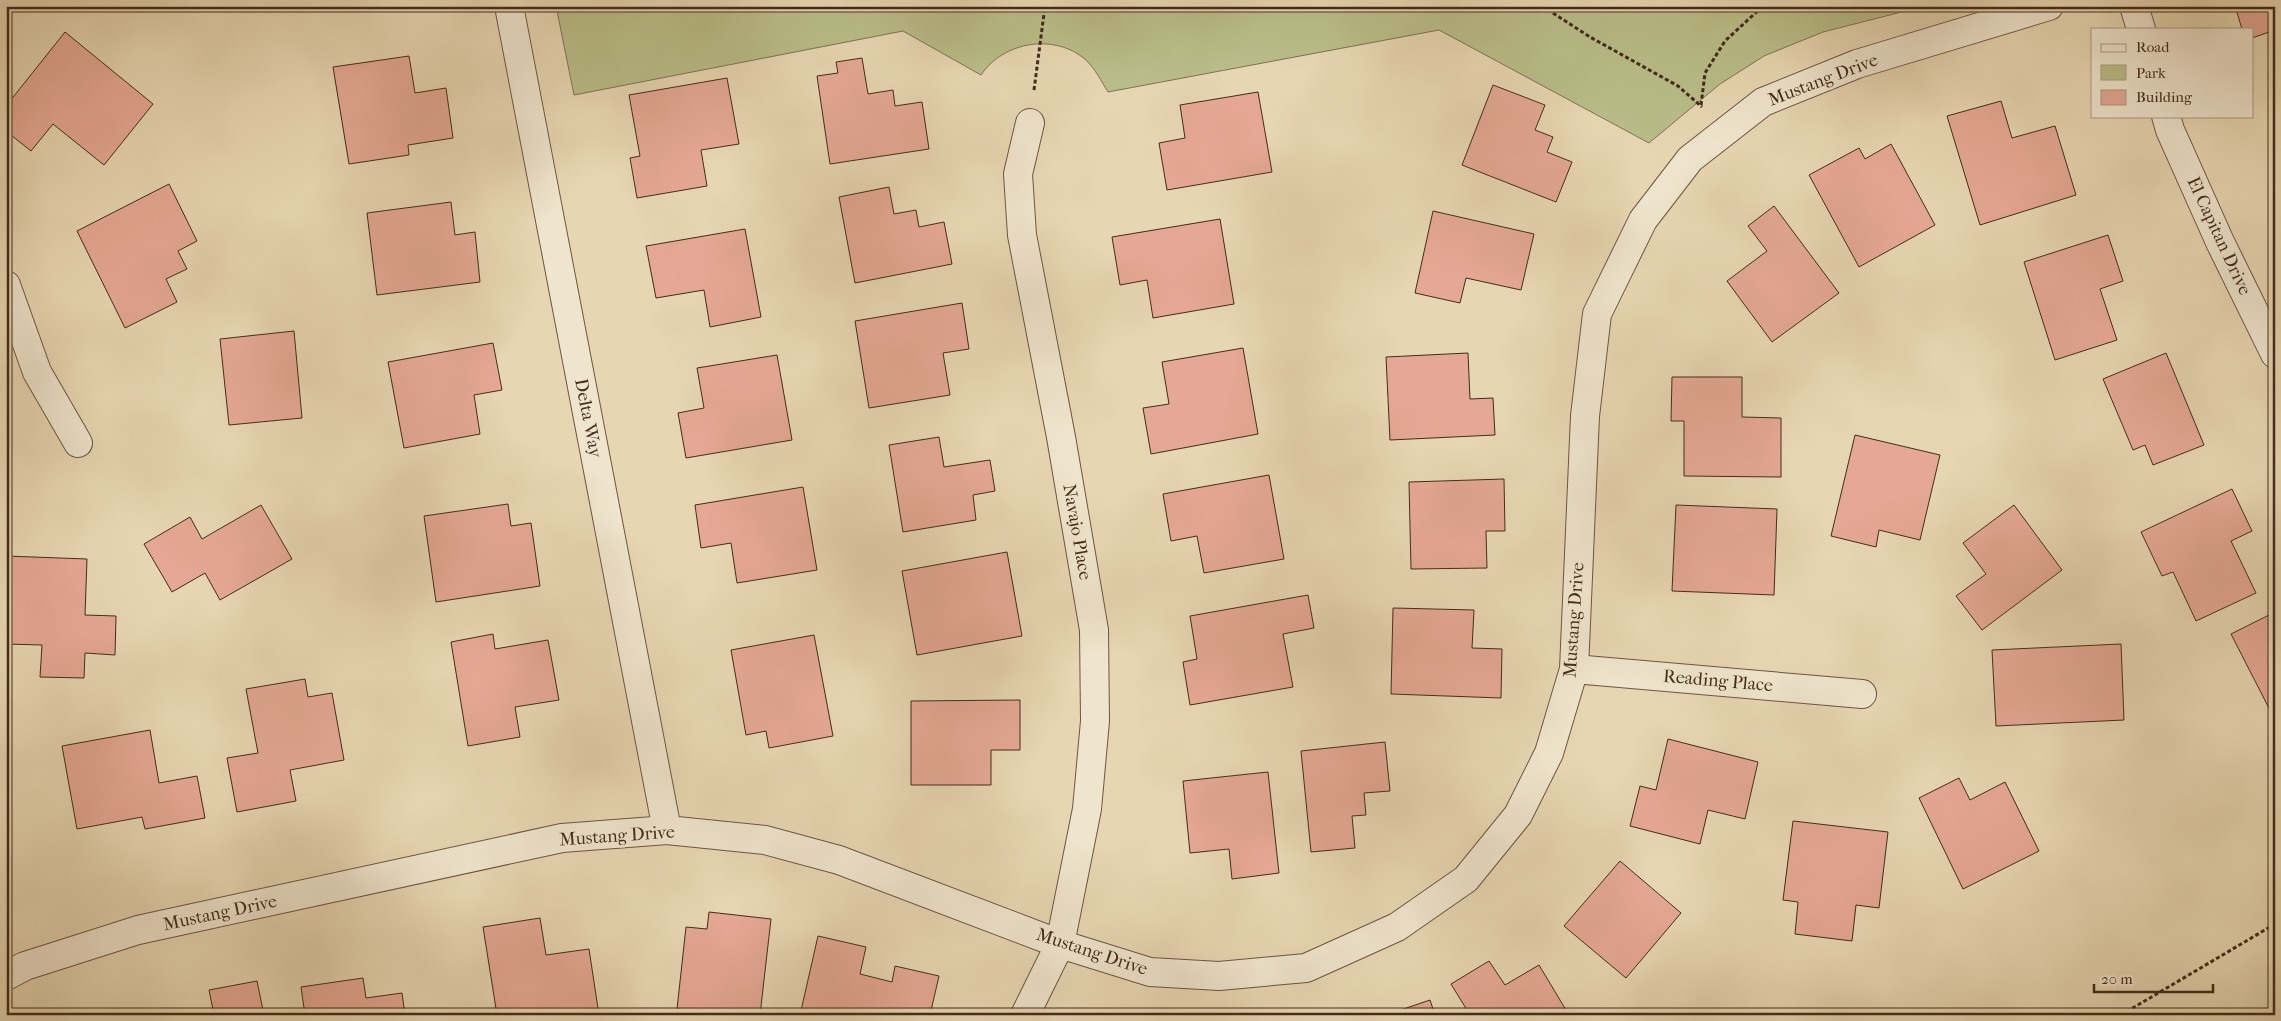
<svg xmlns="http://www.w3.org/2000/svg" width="2281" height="1021" font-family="'IM FELL French Canon',serif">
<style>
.green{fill:#b9bd89;stroke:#7e7452}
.building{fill:#e5a894;stroke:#432c1a}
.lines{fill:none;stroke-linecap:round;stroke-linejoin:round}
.minor-casing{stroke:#6c5640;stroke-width:30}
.tertiary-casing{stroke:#6c5640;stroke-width:30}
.path{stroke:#432c1a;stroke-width:3;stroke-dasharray:4 2.5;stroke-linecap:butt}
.minor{stroke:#efe4cd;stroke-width:28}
.tertiary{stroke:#efe4cd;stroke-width:28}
.labels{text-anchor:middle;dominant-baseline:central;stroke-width:5;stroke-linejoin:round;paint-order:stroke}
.street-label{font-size:18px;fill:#432c1a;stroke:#efe4cd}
</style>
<rect width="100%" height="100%" fill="#e7d6b2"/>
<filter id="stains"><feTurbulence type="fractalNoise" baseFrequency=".004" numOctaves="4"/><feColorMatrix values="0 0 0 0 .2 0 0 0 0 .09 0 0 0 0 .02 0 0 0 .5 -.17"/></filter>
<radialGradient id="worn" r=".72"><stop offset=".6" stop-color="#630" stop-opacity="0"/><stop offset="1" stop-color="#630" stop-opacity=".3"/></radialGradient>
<!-- green -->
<path class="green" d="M556 6H1925L1823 32 1764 56 1720 84 1649 143 1439 30 1108 92C1101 81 1096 70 1086 60 1055 33 1004 41 981 75L903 31 574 95Z"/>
<!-- building -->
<path class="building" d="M2235 6H2275V30L2252 38V29H2242Z
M65 32 153 104 104 165 53 124 31 151 6 131V106Z
M409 56 415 93 446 88 453 138 408 145 409 155 349 164 333 67Z
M862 58 868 94 893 90 895 106 922 102 929 149 830 164 817 76 838 73 836 62Z
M727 78 739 144 701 150 707 186 637 198 630 158 640 156 629 95Z
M1493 85 1545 105 1535 130 1553 137 1547 152 1572 162 1556 202 1462 165Z
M1258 92 1272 172 1167 190 1159 143 1185 138 1180 105Z
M2001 101 2012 138 2055 126 2076 195 1980 225 1947 116Z
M1891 144 1935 225 1859 267 1809 175 1859 148 1865 159Z
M169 184 197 241 178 251 187 269 166 279 177 302 125 328 77 231Z
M889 187 894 214 916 210 919 227 944 222 952 264 855 283 839 197Z
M451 202 455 235 475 232 480 282 377 295 367 213Z
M1774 206 1839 293 1772 342 1727 281 1767 251 1748 226Z
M1433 211 1534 234 1521 290 1466 278 1460 303 1415 293Z
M1220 219 1234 304 1153 318 1147 280 1120 285 1112 237Z
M745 229 761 317 710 327 704 290 656 298 646 246Z
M2108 235 2123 281 2100 289 2117 340 2055 360 2024 262Z
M962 303 969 349 943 353 950 395 869 408 855 321Z
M294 331 302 418 229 425 220 339Z
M493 343 502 390 474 395 480 434 404 448 388 362Z
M1243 348 1258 434 1151 454 1143 408 1169 404 1162 362Z
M1468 353 1470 399 1493 398 1495 435 1390 440 1386 357Z
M2166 353 2204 445 2153 465 2145 445 2133 450 2103 379Z
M777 355 792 440 686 458 678 413 704 408 697 368Z
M1672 377H1742V417L1781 418V477L1684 476V421H1671Z
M1855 435 1940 455 1920 540 1879 530 1876 547 1831 536Z
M939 437 944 467 990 460 995 491 973 495 976 520 903 532 889 445Z
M1269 475 1284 559 1204 573 1197 536 1171 541 1163 494Z
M1504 479 1505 531H1486L1487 568 1411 569 1409 482Z
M803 487 817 570 737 583 731 543 701 548 695 505Z
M2232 489 2252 531 2231 541 2256 593 2196 621 2173 572 2162 576 2141 532Z
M508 504 511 526 531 523 540 586 436 602 424 516Z
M261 505 292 559 220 600 205 573 172 592 144 544 190 517 202 539Z
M1676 505 1777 509 1774 595 1672 591Z
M2014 505 2062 570 1982 630 1956 596 1986 574 1963 543Z
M1007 552 1022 636 917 655 902 571Z
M6 556 87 559 85 615 116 616 115 655 85 653 84 678 40 677 42 645 6 644Z
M1308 595 1314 628 1283 634 1293 687 1190 705 1183 662 1197 659 1190 616Z
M1393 608 1474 610 1472 648 1502 649 1501 698 1391 694Z
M2275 612V720L2231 634Z
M493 634 495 649 548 640 559 700 515 707 520 737 468 746 451 642Z
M814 635 833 736 769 748 766 731 746 735 731 650Z
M2121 644 2124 720 1996 726 1992 650Z
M305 679 308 697 332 693 344 760 290 770 296 801 237 812 227 758 258 753 246 689Z
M1020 700V750H991V785H911V701Z
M150 730 159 783 197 776 205 818 145 829 142 817 77 829 62 746Z
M1668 739 1758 762 1745 819 1708 810 1700 844 1630 826 1640 786 1656 790Z
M1385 742 1390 791 1364 793 1366 815 1352 816 1355 848 1311 852 1301 751Z
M1268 772 1279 873 1232 879 1229 849 1190 853 1183 781Z
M1959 778 1970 800 2005 782 2039 851 1963 889 1919 798Z
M1793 821 1888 832 1879 908 1856 905 1852 941 1795 934 1798 902 1783 900Z
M1620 861 1681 913 1626 978 1564 926Z
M709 912 771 919 760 1015H728L677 1009 686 927 707 929Z
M540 918 546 955 589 949 599 1015H497L483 927Z
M818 936 866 947 860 974 892 982 895 966 939 976 930 1015H800Z
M1489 961 1505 985 1539 965 1569 1015H1470L1451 984Z
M363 978 366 998 402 993 405 1015H305L301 987Z
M257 981 264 1015H214L209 990Z
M1430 1000 1435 1015H1386Z"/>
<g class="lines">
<!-- minor casing -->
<g class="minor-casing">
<path id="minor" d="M509 6 667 830
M6 285 37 372 78 443
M1574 669 1862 694
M6 976 25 966 138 930 562 838 667 830 765 840 839 860 1060 944 1150 972 1219 976 1306 968 1397 927 1466 879 1518 815 1549 753 1574 669 1585 416 1597 314 1643 220 1690 159 1763 102 1857 64 2049 6
M1025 1015 1060 944 1087 809 1095 721 1094 630 1061 437 1022 235 1018 174 1030 123"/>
</g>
<!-- tertiary casing -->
<g class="tertiary-casing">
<path id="tertiary" d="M2134 6 2141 29
M2166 116 2170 130 2220 242 2275 354"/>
</g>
<!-- path -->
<path class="path" d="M1542 6 1590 37 1678 86 1702 107
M1034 90 1045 6
M1701 105 1705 73 1725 41 1763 6
M2121 1015 2275 924"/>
<!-- minor -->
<use href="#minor" class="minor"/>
<!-- tertiary -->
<use href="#tertiary" class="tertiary"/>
</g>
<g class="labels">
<!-- street labels -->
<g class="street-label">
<text transform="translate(1823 80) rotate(-21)">Mustang Drive</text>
<text transform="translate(2219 236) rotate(65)">El Capitan Drive</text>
<text transform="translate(588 418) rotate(79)">Delta Way</text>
<text transform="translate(1077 532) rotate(80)">Navajo Place</text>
<text transform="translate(1574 620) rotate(-86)">Mustang Drive</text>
<text transform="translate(1718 681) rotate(5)">Reading Place</text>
<text transform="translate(617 836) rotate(-4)">Mustang Drive</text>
<text transform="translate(220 913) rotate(-12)">Mustang Drive</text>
<text transform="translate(1092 952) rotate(18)">Mustang Drive</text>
</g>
</g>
<!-- margin -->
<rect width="2281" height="1021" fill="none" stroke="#e7d6b2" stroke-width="25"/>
<rect x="8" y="8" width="2266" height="1006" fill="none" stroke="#432c1a" stroke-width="2.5"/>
<rect x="12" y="12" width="2256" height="996" fill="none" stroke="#432c1a"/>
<!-- legend -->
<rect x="2091" y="28" width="162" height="90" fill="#efe4cd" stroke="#aa9a85"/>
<rect x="2101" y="44" width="25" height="8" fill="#efe4cd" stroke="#aa9a85"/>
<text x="2136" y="52" font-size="15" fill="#432c1a">Road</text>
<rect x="2101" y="65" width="25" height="15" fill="#b9bd89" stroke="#aa9a85"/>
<text x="2136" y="78" font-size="15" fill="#432c1a">Park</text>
<rect x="2101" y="90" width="25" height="15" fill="#e5a894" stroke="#aa9a85"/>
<text x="2136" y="102" font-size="15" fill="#432c1a">Building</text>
<!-- scale -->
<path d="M2094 984v8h119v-8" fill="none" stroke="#432c1a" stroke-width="2.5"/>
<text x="2101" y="984" font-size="15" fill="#432c1a" stroke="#efe4cd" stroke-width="4" paint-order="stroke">20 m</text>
<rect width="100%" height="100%" filter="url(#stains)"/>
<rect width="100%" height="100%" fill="url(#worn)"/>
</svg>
